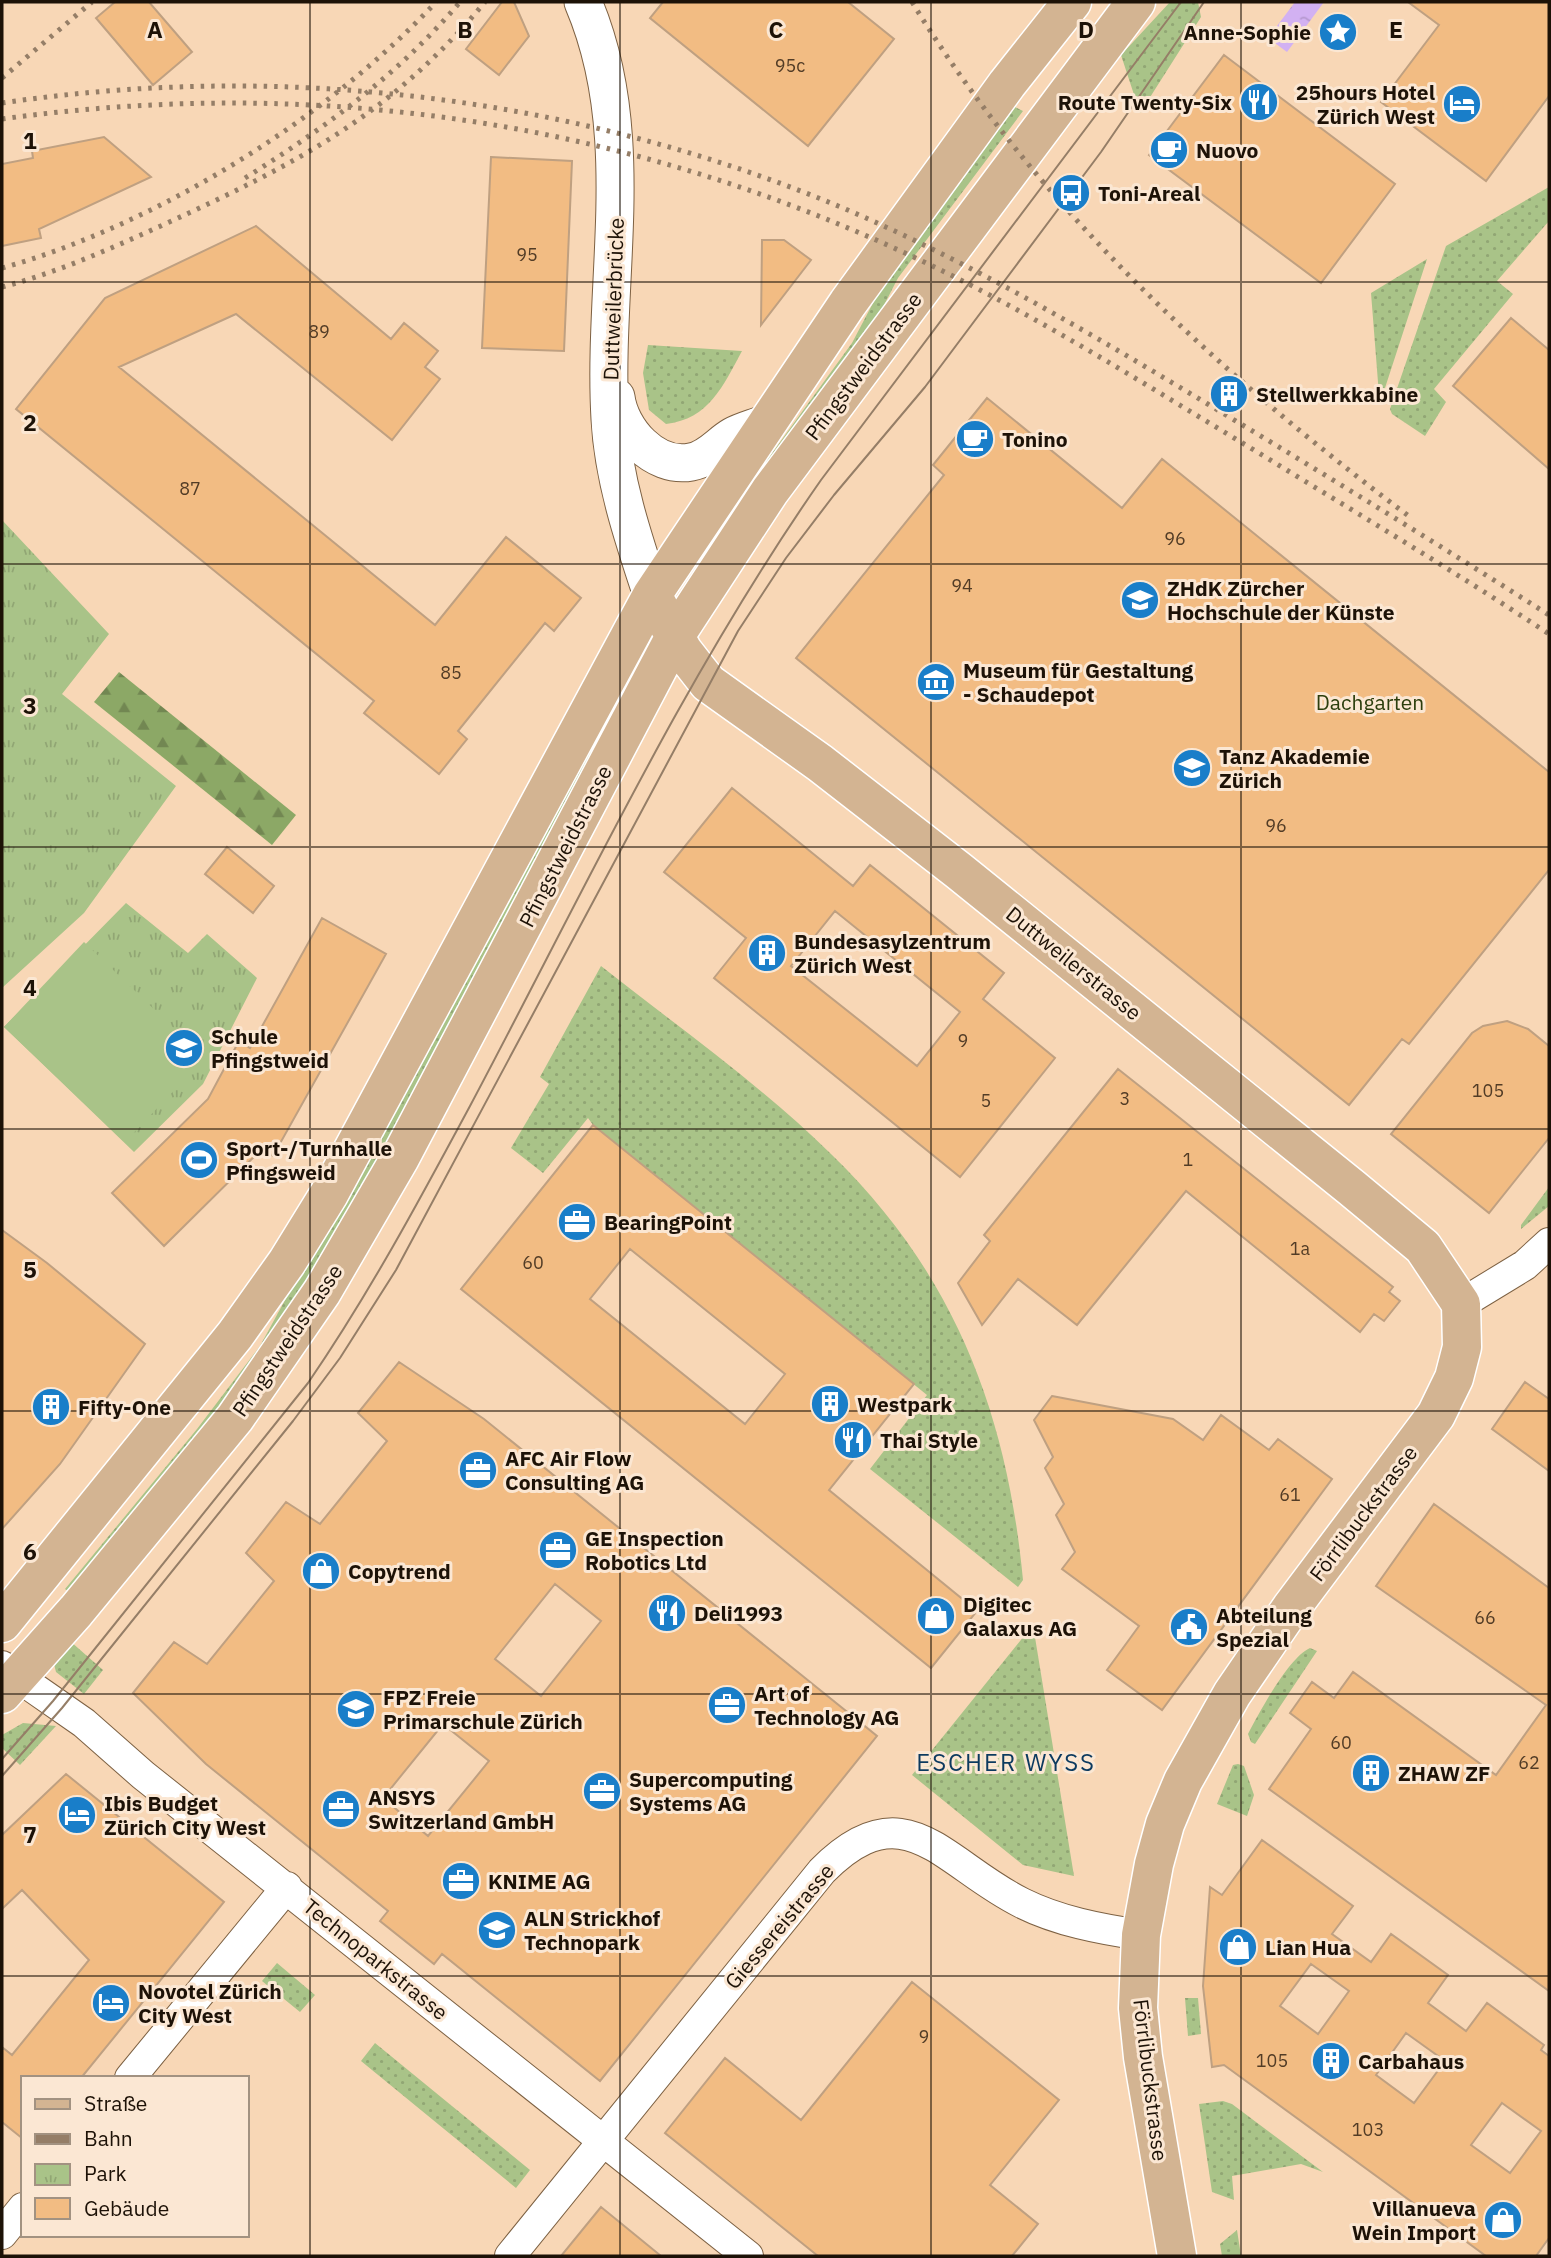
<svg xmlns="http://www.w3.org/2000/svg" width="1551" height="2258" font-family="'IBM Plex Sans',sans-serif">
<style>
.grass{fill:url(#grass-dots)}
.forest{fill:url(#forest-firs)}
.park{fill:url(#park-tufts)}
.pitch{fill:#a9c388}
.water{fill:url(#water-ripples)}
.building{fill:#f2bc83;stroke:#bfa081;stroke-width:2;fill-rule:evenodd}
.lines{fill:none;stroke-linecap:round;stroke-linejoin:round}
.minor-casing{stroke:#7d6143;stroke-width:32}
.tertiary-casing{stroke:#7d6143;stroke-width:39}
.primary-casing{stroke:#fff;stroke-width:41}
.minor{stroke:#fff;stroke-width:30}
.tertiary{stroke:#fff;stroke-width:37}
.primary{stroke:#d3b492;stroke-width:38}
.tram{stroke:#957e67;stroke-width:2}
.rail{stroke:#957e67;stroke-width:5;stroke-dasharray:3.5 7;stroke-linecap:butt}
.grid{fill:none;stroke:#1d1207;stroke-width:2;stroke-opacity:0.55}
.labels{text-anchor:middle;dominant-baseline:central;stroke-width:6;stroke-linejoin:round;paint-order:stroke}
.number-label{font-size:18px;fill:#523c26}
.poi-label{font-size:21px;font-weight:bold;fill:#1d1207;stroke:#fbe7d3;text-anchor:start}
.street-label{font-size:21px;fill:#1d1207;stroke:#fbe7d3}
.park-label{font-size:21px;fill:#2c3e0d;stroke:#fbe7d3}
.quarter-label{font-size:24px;letter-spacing:2px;fill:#0c3a5f;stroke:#fbe7d3}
.grid-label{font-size:23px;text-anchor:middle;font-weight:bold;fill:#1d1207;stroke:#fbe7d3;stroke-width:6;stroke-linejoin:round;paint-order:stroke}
</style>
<defs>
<pattern id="grass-dots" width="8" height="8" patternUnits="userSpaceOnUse" patternTransform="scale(1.75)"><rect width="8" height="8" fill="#a9c388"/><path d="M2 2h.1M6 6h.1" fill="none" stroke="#91a674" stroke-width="1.8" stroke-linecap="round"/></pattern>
<pattern id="forest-firs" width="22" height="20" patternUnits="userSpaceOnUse" patternTransform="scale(1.75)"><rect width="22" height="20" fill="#8ca866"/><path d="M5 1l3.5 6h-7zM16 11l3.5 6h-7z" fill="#728752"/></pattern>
<pattern id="park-tufts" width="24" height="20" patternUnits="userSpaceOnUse" patternTransform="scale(1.75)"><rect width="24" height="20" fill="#a9c388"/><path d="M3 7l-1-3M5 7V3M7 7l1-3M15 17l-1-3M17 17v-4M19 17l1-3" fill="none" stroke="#91a674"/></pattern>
<pattern id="water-ripples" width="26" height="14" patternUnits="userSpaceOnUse" patternTransform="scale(1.75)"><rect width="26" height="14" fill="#d2b1f2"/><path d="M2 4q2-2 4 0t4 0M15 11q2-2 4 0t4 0" fill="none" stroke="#b497ce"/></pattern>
</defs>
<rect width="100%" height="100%" fill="#f8d7b6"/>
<!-- grass -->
<path class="grass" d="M1170 2H1198L1201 17 1140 113 1121 55Z
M1015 107 1023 111 898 278 866 340 736 515 730 511 852 343 883 284Z
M1549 187V221L1497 281 1513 294 1434 389 1446 402 1425 436 1392 414 1390 409 1446 246Z
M1427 259 1384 391 1379 395 1371 293Z
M648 345 742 351C723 386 709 419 666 424L649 410 643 373Z
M586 748 596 753 394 1135 296 1308 74 1596 65 1589 197 1429 260 1346Z
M601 966C678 1027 761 1085 831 1154 954 1273 1007 1412 1023 1580L1018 1587 870 1469 927 1395 593 1125 588 1118 543 1173 511 1148 549 1084 540 1077Z
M1549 1187V1206L1521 1229V1225Z
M1033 1625 1074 1876 1023 1865 912 1775Z
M70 1641 103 1670 84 1694 56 1672 53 1660Z
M1310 1648 1317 1651 1255 1744 1251 1742 1248 1734C1259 1713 1289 1657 1310 1648Z
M23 1723 56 1726 20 1765 2 1748V1735Z
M1238 1764 1244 1766 1254 1795 1247 1816 1217 1804 1233 1765Z
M277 1963 315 1995 300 2012 262 1981Z
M1185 1998H1198L1201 2034 1188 2036Z
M375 2043 530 2170 516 2188 361 2061Z
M1223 2101 1232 2104 1323 2172 1301 2164 1232 2176 1234 2200 1212 2192 1199 2104Z
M1237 2230 1241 2256H1222L1220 2244Z"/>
<!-- forest -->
<path class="forest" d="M119 672 296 815 272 845 94 702Z"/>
<!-- park -->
<path class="park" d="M2 520 109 634 62 694 176 786 84 913 2 988Z
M126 903 188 953 207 934 257 978 203 1084 134 1152 4 1027Z"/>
<!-- pitch -->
<path class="pitch" d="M84 942 205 1058 125 1142 4 1027Z"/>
<!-- water -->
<path class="water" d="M1295 2H1324L1287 52 1268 38Z"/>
<!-- building -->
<path class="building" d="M115 2H149L192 52 153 85 96 18Z
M502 2H514L529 36 499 75 466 49Z
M663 2H848L894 39 808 146 650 18Z
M1408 2H1549V96L1486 181 1381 102 1439 25Z
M1224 55 1395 184 1321 283 1149 155Z
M104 137 151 177 39 229 41 238 2 246V164L33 158 32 151Z
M491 157 572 161 564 351 482 348Z
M256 226 391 339 404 323 438 351 425 367 440 379 392 440 236 314 119 367 435 625 506 537 581 598 554 631 545 623 458 731 467 739 439 774 364 713 374 701 16 409 105 298Z
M762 240H784L811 260 761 325Z
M1511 318 1549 350V469L1453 386Z
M987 398 1122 508 1162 459 1549 772V870L1409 1044 1402 1039 1349 1105 796 658 944 475 933 465Z
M732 788 853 886 870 865 1004 973 983 999 1055 1058 960 1177 714 978 746 938 664 872ZM835 911 960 1012 917 1066 791 966Z
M227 847 274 886 253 913 205 874Z
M322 918 386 954 273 1156 261 1150 164 1246 112 1193 208 1099 239 1041 250 1048Z
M1507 1021 1528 1029 1549 1046V1138L1489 1213 1391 1134 1472 1033 1483 1026Z
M1118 1069 1393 1287 1389 1292 1400 1301 1384 1321 1374 1314 1360 1332 1186 1191 1077 1325 1018 1279 982 1325 958 1283 990 1241 984 1235Z
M593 1125 914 1384 829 1490 977 1611 931 1668 461 1289ZM630 1249 785 1374 745 1424 590 1299Z
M2 1230 47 1263 145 1344 60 1464 2 1529Z
M399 1362 484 1419 877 1736 600 2081 442 1954 434 1964 380 1921 388 1911 206 1764 133 1693 174 1642 207 1664 274 1581 246 1553 286 1502 320 1524 387 1441 358 1413ZM555 1584 601 1621 541 1696 495 1659ZM443 1724 489 1761 428 1836 383 1798Z
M1525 1382 1549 1399V1471L1492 1429Z
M1052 1396 1173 1419 1203 1440 1221 1415 1269 1450 1278 1439 1332 1479 1162 1710 1107 1670 1139 1626 1062 1569 1075 1552 1056 1515 1064 1504 1045 1468 1053 1457 1034 1420Z
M1434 1504 1549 1588V1991L1269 1789 1311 1729 1290 1713 1312 1682 1334 1698 1353 1672 1496 1775 1546 1705 1376 1586Z
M66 1774 224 1902 81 2078H23V2139L2 2122V2047L12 2055 89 1960 22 1890 2 1909V1835Z
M1262 1840 1353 1906 1332 1934 1371 1962 1391 1934 1448 1975 1428 2003 1466 2031 1487 2003 1544 2045 1541 2050 1549 2056V2238L1536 2256H1486L1224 2065 1212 2067 1203 1986 1210 1887 1222 1895ZM1311 1964 1349 1991 1318 2034 1280 2006ZM1406 2033 1445 2061 1414 2103 1376 2075ZM1502 2103 1541 2131 1510 2173 1471 2145Z
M912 1982 1059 2100 990 2185 1038 2224 1012 2256H818L665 2133 725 2058 801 2120Z
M601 2207 661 2256H561Z"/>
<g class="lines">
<!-- minor casing -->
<g class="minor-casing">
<path id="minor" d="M1461 1304 1525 1265 1549 1243
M2 1666 84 1723 143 1775 748 2256
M130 2078 287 1887
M2 2234 23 2208
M510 2256 822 1871C905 1787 943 1864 1022 1903 1058 1921 1100 1929 1141 1935"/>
</g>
<!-- tertiary casing -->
<g class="tertiary-casing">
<path id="tertiary" d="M583 2C640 135 602 279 610 419 613 478 633 538 652 595
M616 397C620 430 654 469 691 462 709 459 719 444 733 436 742 431 754 428 764 424"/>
</g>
<!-- primary casing -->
<g class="primary-casing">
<path id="primary" d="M652 595 683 651 708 683 820 763 959 871 1352 1188 1423 1247 1461 1304 1462 1347 1454 1378 1436 1415 1291 1608 1232 1694 1183 1781 1165 1824 1154 1864 1141 1935 1138 2008 1143 2057 1177 2256
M2 1623 235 1335 287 1262 329 1194 652 595 848 303 1007 84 1072 2
M2 1694 76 1611 235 1418 322 1292 400 1158 675 636 770 491 1136 2"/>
</g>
<!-- minor -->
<use href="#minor" class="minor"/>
<!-- tertiary -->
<use href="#tertiary" class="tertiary"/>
<!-- primary -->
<use href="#primary" class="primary"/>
<!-- tram -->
<path class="tram" d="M2 1759 53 1701 308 1383C369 1294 419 1201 470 1106 582 895 684 676 821 480L1181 2
M2 1776 62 1708 293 1421 340 1358 396 1270 738 631 786 558 834 495 925 387 1101 152 1204 2"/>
<!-- rail -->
<path class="rail" d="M912 2C1038 208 1218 373 1410 517
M2 78 92 2
M2 103C285 61 578 97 843 208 970 262 1088 332 1206 403 1321 472 1436 543 1549 615
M2 119C321 75 628 122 920 260 1034 314 1141 382 1249 447 1350 509 1451 569 1549 634
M245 178C325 128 399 74 460 2
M2 268C156 225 327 119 436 2
M2 287C59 272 112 248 165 224 296 164 391 115 485 2"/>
</g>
<!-- grid -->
<path class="grid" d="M310 2V2256M620 2V2256M931 2V2256M1241 2V2256M2 282H1549M2 564H1549M2 847H1549M2 1129H1549M2 1411H1549M2 1694H1549M2 1976H1549"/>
<!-- icons -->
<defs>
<g id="sight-disc" transform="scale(2.0125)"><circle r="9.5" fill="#197ec9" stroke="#fbe7d3"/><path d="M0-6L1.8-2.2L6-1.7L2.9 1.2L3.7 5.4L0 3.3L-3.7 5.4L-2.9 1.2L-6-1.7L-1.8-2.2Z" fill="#fff"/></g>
<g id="restaurant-disc" transform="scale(2.0125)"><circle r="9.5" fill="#197ec9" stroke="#fbe7d3"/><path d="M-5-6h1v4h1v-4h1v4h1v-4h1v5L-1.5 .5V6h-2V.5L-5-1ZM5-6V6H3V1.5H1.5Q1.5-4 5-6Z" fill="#fff"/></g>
<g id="hotel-disc" transform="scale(2.0125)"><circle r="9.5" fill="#197ec9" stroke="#fbe7d3"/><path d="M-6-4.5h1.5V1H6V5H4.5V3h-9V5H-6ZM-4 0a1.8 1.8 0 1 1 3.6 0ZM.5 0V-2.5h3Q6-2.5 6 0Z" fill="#fff"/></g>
<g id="cafe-disc" transform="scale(2.0125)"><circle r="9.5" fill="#197ec9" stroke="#fbe7d3"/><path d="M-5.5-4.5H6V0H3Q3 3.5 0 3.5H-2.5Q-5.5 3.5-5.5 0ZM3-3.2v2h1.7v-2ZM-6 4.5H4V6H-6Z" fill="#fff"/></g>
<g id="bus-disc" transform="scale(2.0125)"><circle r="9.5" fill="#197ec9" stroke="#fbe7d3"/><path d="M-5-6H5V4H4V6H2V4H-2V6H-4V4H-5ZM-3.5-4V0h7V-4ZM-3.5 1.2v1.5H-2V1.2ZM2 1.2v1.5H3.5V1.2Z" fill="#fff"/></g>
<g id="building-disc" transform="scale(2.0125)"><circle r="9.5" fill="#197ec9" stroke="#fbe7d3"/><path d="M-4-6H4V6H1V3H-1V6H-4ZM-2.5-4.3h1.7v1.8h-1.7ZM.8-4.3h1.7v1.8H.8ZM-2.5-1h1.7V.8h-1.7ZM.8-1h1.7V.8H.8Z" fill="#fff"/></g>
<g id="university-disc" transform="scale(2.0125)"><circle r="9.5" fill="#197ec9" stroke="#fbe7d3"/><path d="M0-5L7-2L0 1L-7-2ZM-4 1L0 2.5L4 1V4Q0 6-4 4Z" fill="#fff"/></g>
<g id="museum-disc" transform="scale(2.0125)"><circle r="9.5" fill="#197ec9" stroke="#fbe7d3"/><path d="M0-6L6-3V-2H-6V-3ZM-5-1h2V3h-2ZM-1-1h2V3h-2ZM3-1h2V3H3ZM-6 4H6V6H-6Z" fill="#fff"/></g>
<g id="school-disc" transform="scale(2.0125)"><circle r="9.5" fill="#197ec9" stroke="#fbe7d3"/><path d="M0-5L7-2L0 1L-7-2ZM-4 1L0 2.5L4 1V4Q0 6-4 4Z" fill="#fff"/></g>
<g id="stadium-disc" transform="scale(2.0125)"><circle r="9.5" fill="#197ec9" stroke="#fbe7d3"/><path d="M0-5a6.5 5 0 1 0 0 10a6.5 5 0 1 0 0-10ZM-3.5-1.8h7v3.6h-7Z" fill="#fff"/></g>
<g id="office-disc" transform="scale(2.0125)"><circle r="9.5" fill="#197ec9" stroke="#fbe7d3"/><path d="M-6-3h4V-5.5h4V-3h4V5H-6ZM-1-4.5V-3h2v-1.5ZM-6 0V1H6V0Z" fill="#fff"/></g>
<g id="shop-disc" transform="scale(2.0125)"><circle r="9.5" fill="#197ec9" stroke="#fbe7d3"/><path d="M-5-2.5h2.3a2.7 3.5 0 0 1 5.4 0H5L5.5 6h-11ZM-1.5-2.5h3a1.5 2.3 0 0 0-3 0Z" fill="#fff"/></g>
<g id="civic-disc" transform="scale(2.0125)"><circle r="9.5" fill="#197ec9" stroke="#fbe7d3"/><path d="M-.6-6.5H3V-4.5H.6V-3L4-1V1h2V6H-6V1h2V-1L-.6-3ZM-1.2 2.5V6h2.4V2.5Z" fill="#fff"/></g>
</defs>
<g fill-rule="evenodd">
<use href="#sight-disc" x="1338" y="32"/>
<use href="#restaurant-disc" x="1259" y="102"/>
<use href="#hotel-disc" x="1462" y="104"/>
<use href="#cafe-disc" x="1169" y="150"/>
<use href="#bus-disc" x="1071" y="193"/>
<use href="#building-disc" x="1229" y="394"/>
<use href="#cafe-disc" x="975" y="439"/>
<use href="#university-disc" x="1140" y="600"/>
<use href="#museum-disc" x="936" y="682"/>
<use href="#university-disc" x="1192" y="768"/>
<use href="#building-disc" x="767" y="953"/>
<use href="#school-disc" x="184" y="1048"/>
<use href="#stadium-disc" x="199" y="1160"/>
<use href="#office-disc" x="577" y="1222"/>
<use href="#building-disc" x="830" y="1404"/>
<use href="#building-disc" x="51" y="1407"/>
<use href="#restaurant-disc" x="853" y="1440"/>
<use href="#office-disc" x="478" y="1470"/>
<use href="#office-disc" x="558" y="1550"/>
<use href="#shop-disc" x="321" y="1571"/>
<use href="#restaurant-disc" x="667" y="1613"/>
<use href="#shop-disc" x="936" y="1616"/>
<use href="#civic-disc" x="1189" y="1627"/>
<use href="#office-disc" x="727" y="1705"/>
<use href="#school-disc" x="356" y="1709"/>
<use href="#building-disc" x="1371" y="1773"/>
<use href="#office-disc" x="602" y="1791"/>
<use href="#office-disc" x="341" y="1809"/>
<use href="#hotel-disc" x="77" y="1815"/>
<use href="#office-disc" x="461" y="1881"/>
<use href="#university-disc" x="497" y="1930"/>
<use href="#shop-disc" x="1238" y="1947"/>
<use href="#hotel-disc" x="111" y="2003"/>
<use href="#building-disc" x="1331" y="2061"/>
<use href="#shop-disc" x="1503" y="2220"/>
</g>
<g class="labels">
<!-- number labels -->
<g class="number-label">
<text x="790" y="65">95c</text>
<text x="527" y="254">95</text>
<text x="319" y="331">89</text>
<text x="190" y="488">87</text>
<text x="1175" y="538">96</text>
<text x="962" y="585">94</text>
<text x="451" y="672">85</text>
<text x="1276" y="825">96</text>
<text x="963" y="1040">9</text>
<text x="1488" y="1090">105</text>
<text x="1125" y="1098">3</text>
<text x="986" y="1100">5</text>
<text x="1188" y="1159">1</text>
<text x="1300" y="1248">1a</text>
<text x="533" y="1262">60</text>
<text x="1290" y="1494">61</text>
<text x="1485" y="1617">66</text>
<text x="1341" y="1742">60</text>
<text x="1529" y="1762">62</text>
<text x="924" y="2036">9</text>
<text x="1272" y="2060">105</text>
<text x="1368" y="2129">103</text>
</g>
<!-- poi labels -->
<g class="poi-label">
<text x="1311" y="32" text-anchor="end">Anne-Sophie</text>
<text x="1435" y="92" text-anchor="end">25hours Hotel<tspan x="1435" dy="24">Zürich West</tspan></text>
<text x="1232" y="102" text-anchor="end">Route Twenty-Six</text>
<text x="1196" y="150">Nuovo</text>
<text x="1098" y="193">Toni-Areal</text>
<text x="1256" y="394">Stellwerkkabine</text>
<text x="1002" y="439">Tonino</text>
<text x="1167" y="588">ZHdK Zürcher<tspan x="1167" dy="24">Hochschule der Künste</tspan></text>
<text x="963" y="670">Museum für Gestaltung<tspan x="963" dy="24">- Schaudepot</tspan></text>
<text x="1219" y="756">Tanz Akademie<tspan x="1219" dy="24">Zürich</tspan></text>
<text x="794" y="941">Bundesasylzentrum<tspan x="794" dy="24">Zürich West</tspan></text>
<text x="211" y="1036">Schule<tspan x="211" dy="24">Pfingstweid</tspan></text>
<text x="226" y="1148">Sport-/Turnhalle<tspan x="226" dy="24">Pfingsweid</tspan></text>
<text x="604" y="1222">BearingPoint</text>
<text x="857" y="1404">Westpark</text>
<text x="78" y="1407">Fifty-One</text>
<text x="880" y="1440">Thai Style</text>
<text x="505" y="1458">AFC Air Flow<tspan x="505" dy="24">Consulting AG</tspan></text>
<text x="585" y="1538">GE Inspection<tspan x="585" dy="24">Robotics Ltd</tspan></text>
<text x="348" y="1571">Copytrend</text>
<text x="963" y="1604">Digitec<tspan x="963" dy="24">Galaxus AG</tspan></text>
<text x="694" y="1613">Deli1993</text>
<text x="1216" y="1615">Abteilung<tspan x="1216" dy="24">Spezial</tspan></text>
<text x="754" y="1693">Art of<tspan x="754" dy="24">Technology AG</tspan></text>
<text x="383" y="1697">FPZ Freie<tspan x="383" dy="24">Primarschule Zürich</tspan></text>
<text x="1398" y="1773">ZHAW ZF</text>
<text x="629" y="1779">Supercomputing<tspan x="629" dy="24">Systems AG</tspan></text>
<text x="368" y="1797">ANSYS<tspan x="368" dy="24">Switzerland GmbH</tspan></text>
<text x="104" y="1803">Ibis Budget<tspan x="104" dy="24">Zürich City West</tspan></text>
<text x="488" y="1881">KNIME AG</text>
<text x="524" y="1918">ALN Strickhof<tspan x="524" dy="24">Technopark</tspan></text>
<text x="1265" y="1947">Lian Hua</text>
<text x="138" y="1991">Novotel Zürich<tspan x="138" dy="24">City West</tspan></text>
<text x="1358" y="2061">Carbahaus</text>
<text x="1476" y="2208" text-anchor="end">Villanueva<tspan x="1476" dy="24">Wein Import</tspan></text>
</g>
<!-- street labels -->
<g class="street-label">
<text transform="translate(613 299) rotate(-88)">Duttweilerbrücke</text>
<text transform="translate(863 366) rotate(-53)">Pfingstweidstrasse</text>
<text transform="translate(565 846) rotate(-63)">Pfingstweidstrasse</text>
<text transform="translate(1074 963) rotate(39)">Duttweilerstrasse</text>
<text transform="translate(287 1340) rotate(-56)">Pfingstweidstrasse</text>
<text transform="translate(1363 1513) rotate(-53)">Förrlibuckstrasse</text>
<text transform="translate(779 1926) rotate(-50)">Giessereistrasse</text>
<text transform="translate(376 1959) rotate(39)">Technoparkstrasse</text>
<text transform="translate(1151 2080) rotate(83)">Förrlibuckstrasse</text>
</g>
<!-- park labels -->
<g class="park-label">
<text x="1370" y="702">Dachgarten</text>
</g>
<!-- quarter labels -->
<g class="quarter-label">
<text x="1006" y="1762">ESCHER WYSS</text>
</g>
</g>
<g class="grid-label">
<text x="155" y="38">A</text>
<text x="465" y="38">B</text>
<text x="776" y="38">C</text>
<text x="1086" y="38">D</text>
<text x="1396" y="38">E</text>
<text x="30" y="149">1</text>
<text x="30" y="431">2</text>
<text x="30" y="714">3</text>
<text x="30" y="996">4</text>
<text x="30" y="1278">5</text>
<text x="30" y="1560">6</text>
<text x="30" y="1843">7</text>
</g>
<!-- border -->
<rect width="1551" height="2258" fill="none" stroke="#1d1207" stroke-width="7"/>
<!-- legend -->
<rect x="21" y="2076" width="228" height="161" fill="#fbe7d3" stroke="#a29281" stroke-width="2"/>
<rect x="35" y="2099" width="35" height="10" fill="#d3b492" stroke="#a29281" stroke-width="2"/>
<text x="84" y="2111" font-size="21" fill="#1d1207">Straße</text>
<rect x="35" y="2134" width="35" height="10" fill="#957e67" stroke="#a29281" stroke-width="2"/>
<text x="84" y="2146" font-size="21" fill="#1d1207">Bahn</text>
<rect x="35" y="2164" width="35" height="21" fill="url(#park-tufts)" stroke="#a29281" stroke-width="2"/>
<text x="84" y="2181" font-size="21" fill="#1d1207">Park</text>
<rect x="35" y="2198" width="35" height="21" fill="#f2bc83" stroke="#a29281" stroke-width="2"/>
<text x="84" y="2216" font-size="21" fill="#1d1207">Gebäude</text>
</svg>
